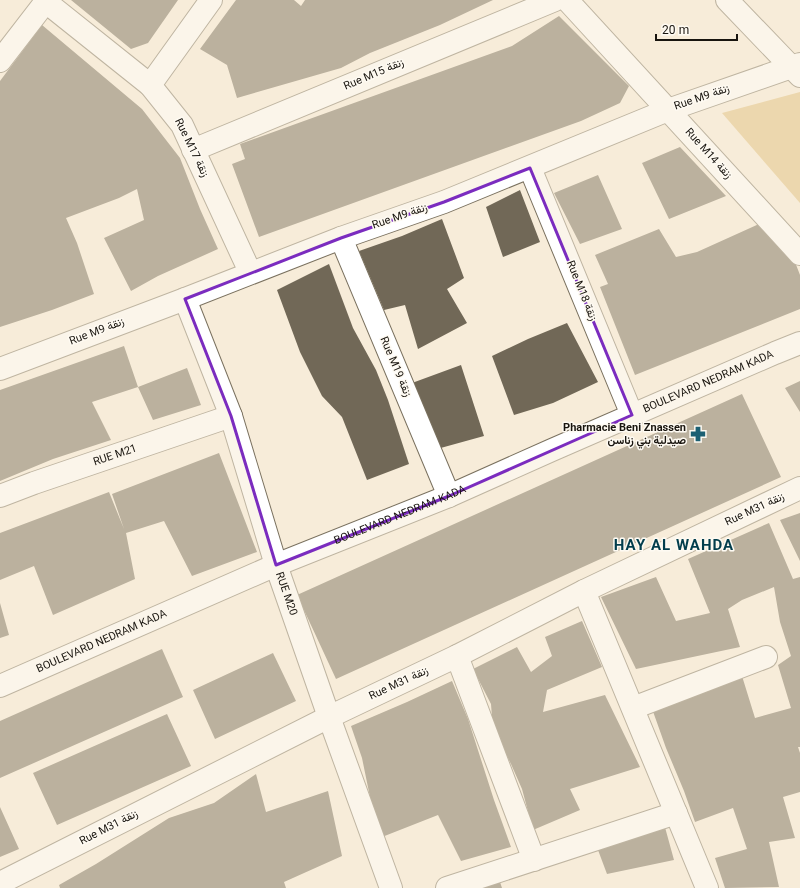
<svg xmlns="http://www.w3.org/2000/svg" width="800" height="888" font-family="Georgia,Vazirmatn,serif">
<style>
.green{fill:#debc7a}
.building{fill:#716857}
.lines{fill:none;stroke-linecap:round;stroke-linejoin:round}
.minor-casing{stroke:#7a715f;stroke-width:24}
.minor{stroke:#fff;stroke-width:22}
.marked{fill:none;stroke:#7b2cbf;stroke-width:3;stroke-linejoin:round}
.labels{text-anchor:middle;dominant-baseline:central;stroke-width:3;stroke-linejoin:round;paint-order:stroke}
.street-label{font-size:11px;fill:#18140e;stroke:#fefaf2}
.poi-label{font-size:11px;font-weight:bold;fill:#18140e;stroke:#fefaf2;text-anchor:end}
.district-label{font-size:15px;font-weight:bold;letter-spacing:1px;fill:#023d4c;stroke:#fefaf2}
</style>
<rect width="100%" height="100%" fill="#f7ecd9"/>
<!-- green -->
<path class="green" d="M800 92V203L722 113Z"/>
<!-- building -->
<path class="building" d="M71 0H178L148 43 131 49Z
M236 0H294L301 6 305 0H493L440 25 370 53 341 68 237 98 227 65 200 49Z
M559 16 629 86 620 103 581 121 259 237 232 164 245 159 240 144 512 46Z
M42 25 142 109 180 158 200 209 218 249 158 276 131 291 104 238 144 220 137 189 119 198 66 218 77 243 94 294 52 310 0 327V81Z
M680 147 726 196 669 219 642 163Z
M598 175 622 229 580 244 554 193Z
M520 190 540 242 503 257 486 207Z
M442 219 464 278 447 289 467 323 418 349 405 305 384 310 359 251 402 236Z
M759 224 795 262 800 275V309L635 375 600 287 608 284 595 255 659 229 676 257 697 252Z
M329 264 353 328 376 370 388 400 409 464 367 480 342 417 322 396 300 352 277 290Z
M567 323 598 382 553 403 514 415 492 356 528 339Z
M124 346 138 387 187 368 201 405 153 420 138 387 92 402 111 440 53 459 0 481V390Z
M461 365 484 436 437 449 412 383Z
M800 381V412L785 388Z
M742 394 781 477 336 679 297 595Z
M219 453 257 552 192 576 164 521 126 533 135 579 53 615 34 566 0 580V533L109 492 124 529 112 494Z
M800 513V561L780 520Z
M769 523 793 579 800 577V747H798L800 753V792L783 797 795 838 769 842 779 887 725 888 715 858 747 849 733 808 695 822 684 791 666 748 650 703 742 676 755 718 791 708 778 665 791 656 780 622 774 587 742 600 728 609 740 647 636 669 601 597 656 577 676 621 710 613 688 559Z
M0 603 9 635 0 638Z
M582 621 602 667 547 690 543 712 605 695 640 767 570 789 580 810 533 830 522 789 511 764 493 730 491 704 473 669 517 647 531 672 552 656 545 637Z
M162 649 183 697 0 778V721Z
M273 653 296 701 215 739 193 690Z
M452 681 468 719 494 800 511 847 461 861 438 815 382 837 370 797 362 758 351 726 407 702Z
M167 714 191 766 57 825 33 773Z
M256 774 266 812 328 791 342 856 284 882 286 888H60L59 885 96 864 169 818 214 803Z
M0 807 19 849 0 857Z
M663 820 674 860 607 874 595 842Z
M500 882 502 888H482Z"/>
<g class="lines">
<!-- minor casing -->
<g class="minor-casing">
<g id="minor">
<path d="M567 0 800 254"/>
<path d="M727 0 800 76"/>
<path d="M46 2 150 85 182 125 250 272"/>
<path d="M0 61 47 0"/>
<path d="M150 85 211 0"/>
<path d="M193 150 555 0"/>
<path d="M530 168 632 415"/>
<path d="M341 238 449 496"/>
<path id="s1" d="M185 299 231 416 276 565 329 717 391 888"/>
<path d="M0 369 185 299 341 238 444 202 668 110 800 64"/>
<path id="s2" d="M0 496 34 483 231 416"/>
<path d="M584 591 707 888"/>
<path d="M457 656 534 860"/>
<path id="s3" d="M0 686 276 565 449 496 552 450 775 353 800 343"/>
<path d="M633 708 766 657"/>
<path d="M0 883 329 717 457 656 584 591 800 488"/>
<path d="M447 888 676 813"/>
</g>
</g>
<!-- minor -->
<use href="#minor" class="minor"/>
</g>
<!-- marked area -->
<path d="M0 0H800V888H0ZM530 168 632 415 449 496 276 565 231 416 185 299 341 238 444 202Z" fill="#f7ecd9" fill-opacity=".55" fill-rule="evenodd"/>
<path class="marked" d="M530 168 632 415 449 496 276 565 231 416 185 299 341 238 444 202Z"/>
<!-- icons -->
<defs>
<g id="pharmacy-bare" transform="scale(1.2)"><path d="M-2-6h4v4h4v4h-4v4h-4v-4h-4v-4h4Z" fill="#1c6073" stroke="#fefaf2" stroke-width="2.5" paint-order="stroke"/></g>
</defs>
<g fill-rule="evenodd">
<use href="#pharmacy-bare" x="698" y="434"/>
</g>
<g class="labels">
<!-- street labels -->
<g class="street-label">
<text transform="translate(374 75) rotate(-23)">Rue M15 زنقة</text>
<text transform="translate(702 98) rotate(-19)">Rue M9 زنقة</text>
<text transform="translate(191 148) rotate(64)">Rue M17 زنقة</text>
<text transform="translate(708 154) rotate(48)">Rue M14 زنقة</text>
<text transform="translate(400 217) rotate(-19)">Rue M9 زنقة</text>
<text transform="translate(581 291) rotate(68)">Rue M18 زنقة</text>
<text transform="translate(97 332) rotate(-21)">Rue M9 زنقة</text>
<text transform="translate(395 367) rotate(67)">Rue M19 زنقة</text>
<text stroke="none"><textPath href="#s3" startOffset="771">BOULEVARD NEDRAM KADA</textPath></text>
<text stroke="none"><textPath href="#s2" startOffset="122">RUE M21</textPath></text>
<text transform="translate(755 510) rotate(-25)">Rue M31 زنقة</text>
<text stroke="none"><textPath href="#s3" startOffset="435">BOULEVARD NEDRAM KADA</textPath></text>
<text stroke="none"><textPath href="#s1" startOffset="312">RUE M20</textPath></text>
<text stroke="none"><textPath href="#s3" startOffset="111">BOULEVARD NEDRAM KADA</textPath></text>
<text transform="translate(399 684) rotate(-25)">Rue M31 زنقة</text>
<text transform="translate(109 828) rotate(-27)">Rue M31 زنقة</text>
</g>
<!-- poi labels -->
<g class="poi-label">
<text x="686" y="428">Pharmacie Beni Znassen<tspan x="686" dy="13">صيدلية بني زناسن</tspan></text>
</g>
<!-- district labels -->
<g class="district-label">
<text x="674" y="546">HAY AL WAHDA</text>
</g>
</g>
<!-- scale -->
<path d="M656 34v6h81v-6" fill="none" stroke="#18140e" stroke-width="2"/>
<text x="662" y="34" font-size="12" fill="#18140e" stroke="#fefaf2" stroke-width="3" paint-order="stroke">20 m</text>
</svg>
